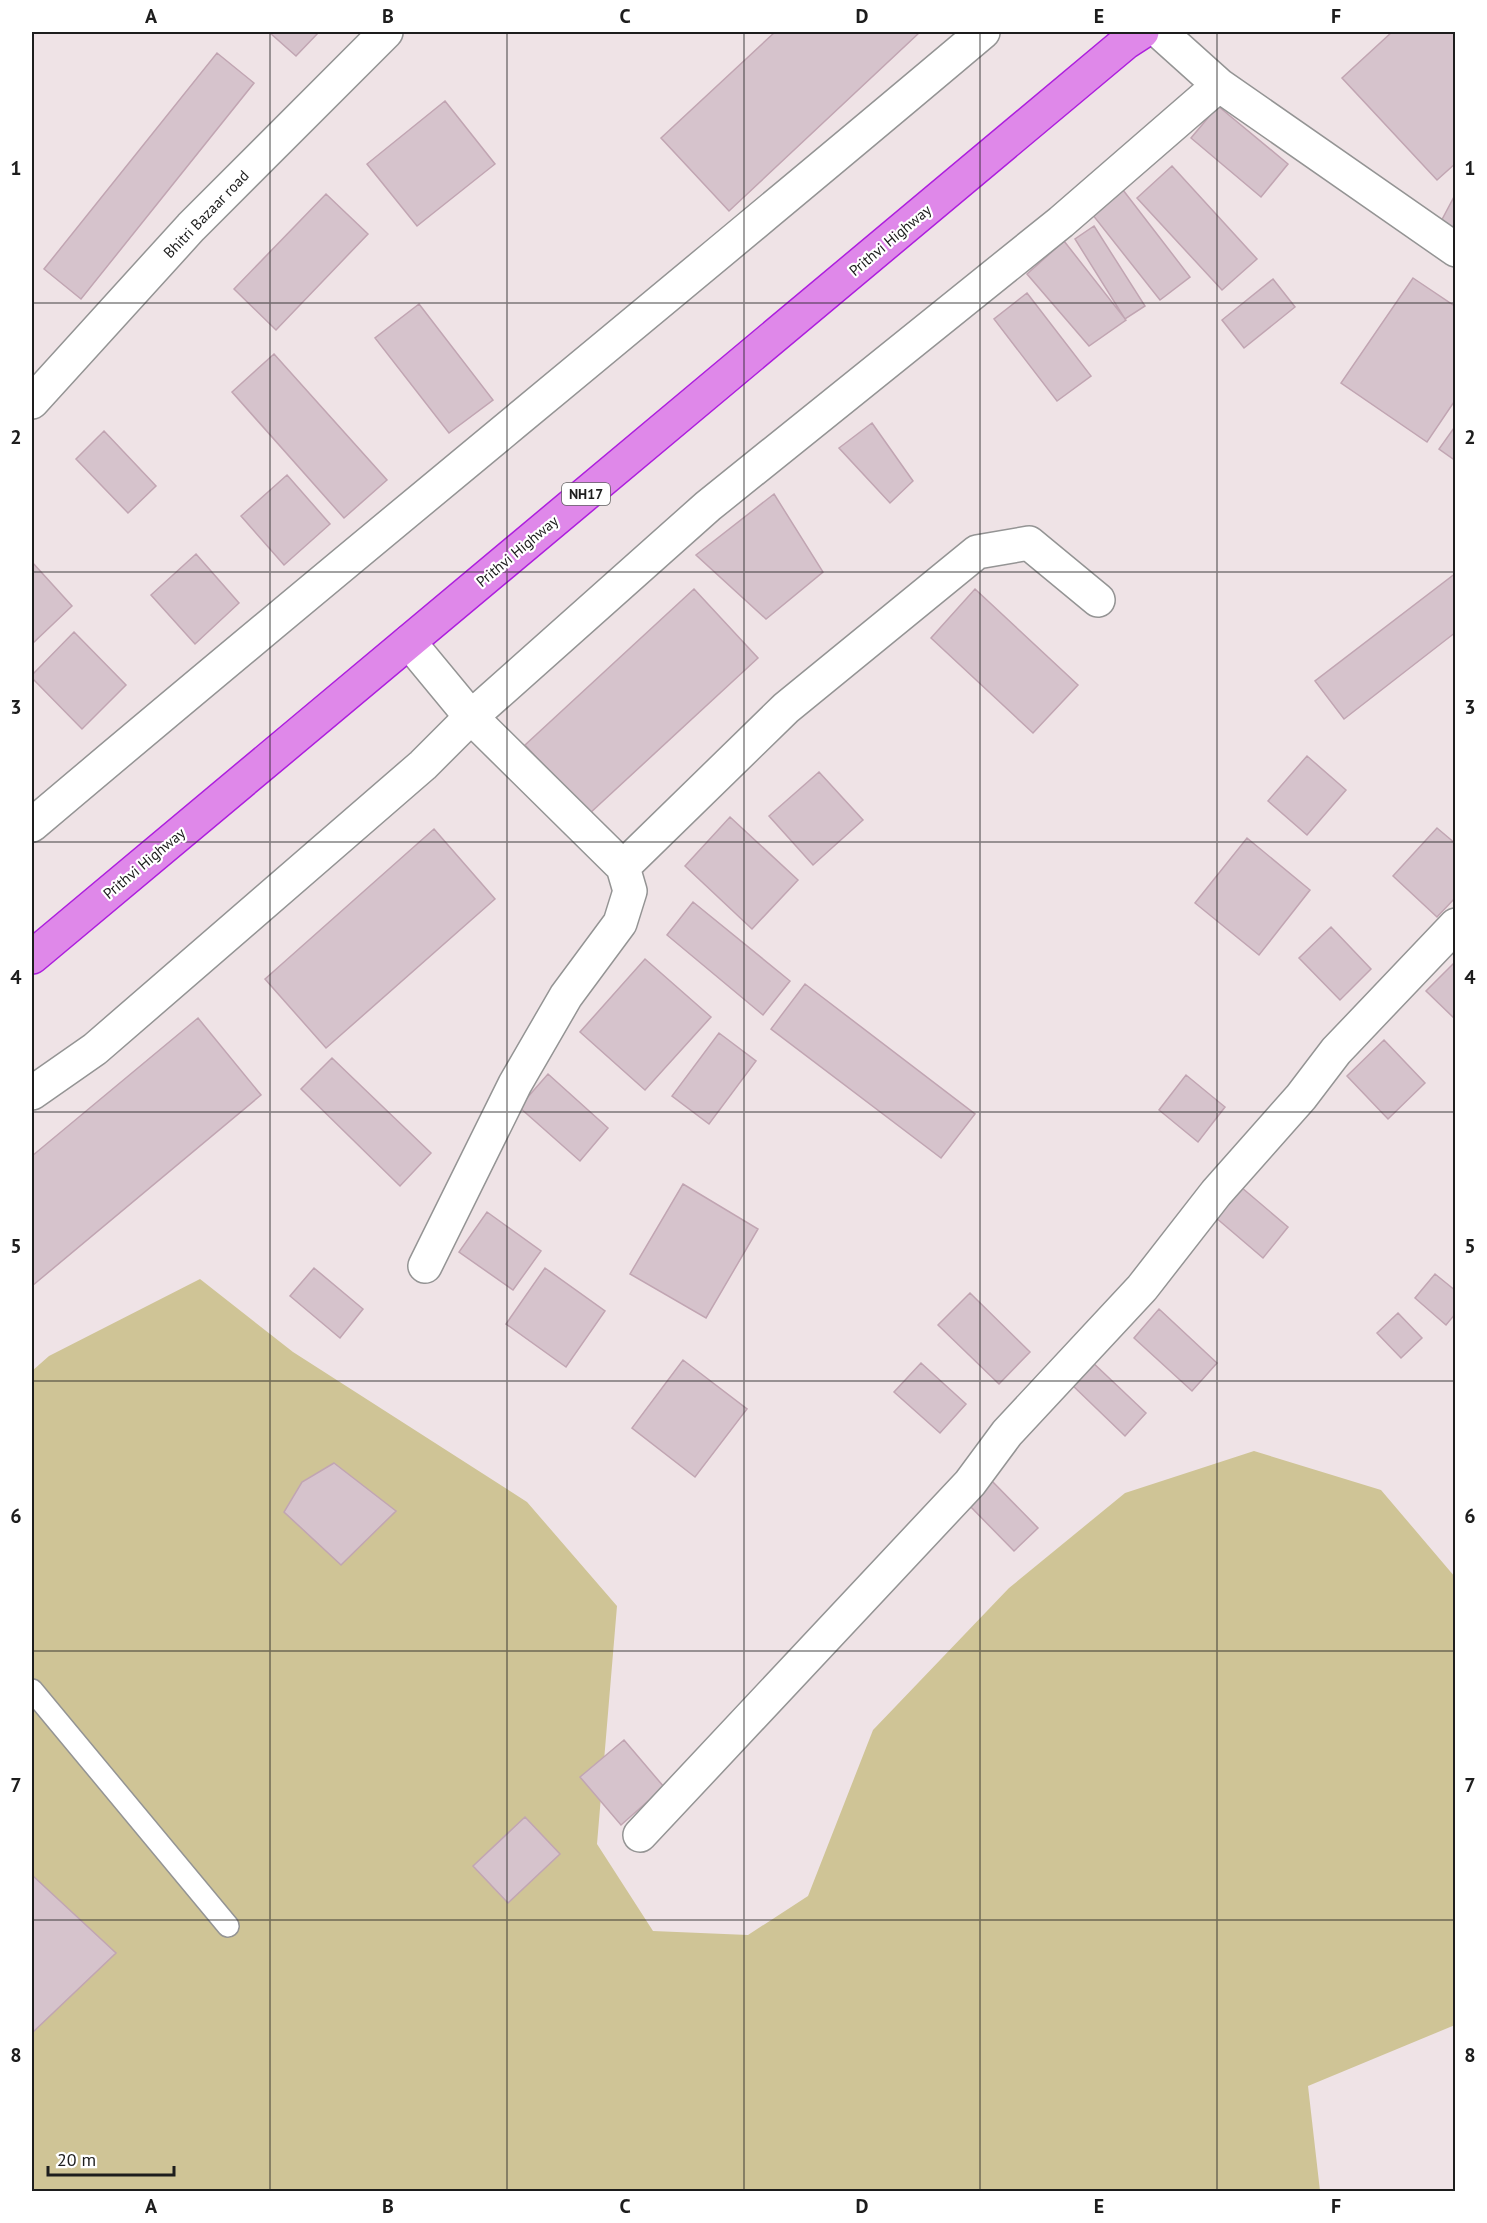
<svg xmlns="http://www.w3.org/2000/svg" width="1487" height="2223" font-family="'PT Sans',sans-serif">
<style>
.forest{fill:#cfc496}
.building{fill:#d6c3cc;stroke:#c1a5b2;stroke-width:1.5}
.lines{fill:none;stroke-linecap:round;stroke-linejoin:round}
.lane-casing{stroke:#949494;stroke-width:24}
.street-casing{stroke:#949494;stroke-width:36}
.highway-casing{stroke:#ad1fdd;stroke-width:36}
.lane{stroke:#fff;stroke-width:21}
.street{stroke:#fff;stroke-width:33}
.highway{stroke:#df88e9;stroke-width:33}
.grid{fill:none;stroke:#1d1d1d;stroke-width:1.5;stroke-opacity:0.55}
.labels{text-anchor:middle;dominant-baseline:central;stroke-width:4.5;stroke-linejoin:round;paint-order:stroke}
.shield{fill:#fff;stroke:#616161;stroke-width:1.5}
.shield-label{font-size:14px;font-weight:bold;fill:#1d1d1d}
.street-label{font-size:15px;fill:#1d1d1d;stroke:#fff}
.neatline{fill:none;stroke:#1d1d1d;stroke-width:2}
.grid-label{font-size:20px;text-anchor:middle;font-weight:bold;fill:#1d1d1d}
</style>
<rect width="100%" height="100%" fill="#efe3e6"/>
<!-- forest -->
<path class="forest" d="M200 1279 293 1352 527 1502 617 1606 597 1844 653 1931 748 1935 808 1896 873 1730 1009 1588 1125 1493 1254 1451 1381 1490 1455 1577V2025L1308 2086 1320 2191 32 2192V1371L49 1356Z"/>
<!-- building -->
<path class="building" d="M269 32H319L296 56Z
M775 32H920L729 211 661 138Z
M1392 32H1456V163L1437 180 1342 78Z
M217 53 254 83 81 299 44 269Z
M445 101 495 164 417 226 367 164Z
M1218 106 1288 164 1261 197 1191 138Z
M1172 166 1257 259 1222 290 1137 198Z
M1123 190 1190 277 1160 300 1092 214Z
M1456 193V239L1437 229Z
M326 194 368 234 276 330 234 289Z
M1094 226 1145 306 1125 319 1075 239Z
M1064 241 1126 320 1089 346 1027 274Z
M1413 278 1456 307V399L1427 442 1341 383Z
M1273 279 1295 307 1244 348 1222 320Z
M1027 293 1091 376 1057 401 994 319Z
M419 304 493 400 449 433 375 338Z
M274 354 387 480 344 518 232 392Z
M872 423 913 481 890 503 839 448Z
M1456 425V461L1439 449Z
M104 431 156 486 128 513 76 459Z
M287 475 330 524 284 565 241 516Z
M774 494 823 572 766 619 696 555Z
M196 554 239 603 195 644 151 595Z
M32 562 72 606 32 644Z
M1456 573V632L1344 719 1315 681Z
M694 589 758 658 589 814 525 745Z
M975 589 1078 685 1033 733 931 638Z
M74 632 126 685 82 729 32 678V675Z
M1307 756 1346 790 1307 835 1268 801Z
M819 772 863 820 813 865 769 816Z
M730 817 798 880 752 929 685 866Z
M1437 828 1456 844V897L1437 917 1393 876Z
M434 829 495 899 326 1048 265 979Z
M1247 838 1310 890 1259 955 1195 903Z
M693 902 790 981 763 1015 667 935Z
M1331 927 1371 969 1340 1000 1299 958Z
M645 959 711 1017 645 1090 580 1032Z
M1456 961V1020L1426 991Z
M805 984 975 1114 941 1158 771 1029Z
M198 1018 261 1095 32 1286V1156Z
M719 1033 756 1061 709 1124 672 1096Z
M1384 1040 1425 1083 1388 1119 1347 1076Z
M332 1058 431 1153 400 1186 301 1089Z
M548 1074 608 1128 580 1161 519 1107Z
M1186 1075 1225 1107 1198 1142 1159 1110Z
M683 1184 758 1229 706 1318 630 1274Z
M1241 1187 1288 1227 1263 1258 1215 1217Z
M487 1212 541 1251 513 1290 459 1252Z
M314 1268 363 1309 340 1338 290 1296Z
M545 1268 605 1311 566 1367 506 1324Z
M1435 1274 1456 1291V1313L1446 1325 1415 1298Z
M970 1293 1030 1352 999 1384 938 1325Z
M1159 1309 1217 1363 1192 1391 1134 1338Z
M1398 1313 1422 1338 1401 1358 1377 1333Z
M1089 1359 1146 1413 1125 1436 1068 1381Z
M683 1360 747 1409 695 1477 632 1428Z
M921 1363 966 1404 940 1433 894 1392Z
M334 1463 396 1511 341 1565 284 1512 302 1482Z
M989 1478 1038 1528 1014 1551 965 1501Z
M624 1740 664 1787 621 1825 580 1777Z
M525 1817 560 1854 508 1903 473 1866Z
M32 1875 116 1953 32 2033Z"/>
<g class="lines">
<!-- lane casing -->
<g class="lane-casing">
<path id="lane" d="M32 1690 228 1926"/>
</g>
<!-- street casing -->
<g class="street-casing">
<path id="street" d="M1160 32 1219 85 1456 250
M32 402 191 227 386 32
M409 642 471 717 623 867 630 891 620 923 566 996 515 1084 425 1266
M32 825C347 558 668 298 983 32
M623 867 786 708 977 552 1029 543 1098 600
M32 1093 95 1049 423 765 471 717 708 506 1061 222 1219 85
M640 1835 970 1483 1007 1433 1142 1288 1216 1193 1301 1097 1336 1051 1456 925"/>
</g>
<!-- highway casing -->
<g class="highway-casing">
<path id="highway" d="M32 957 1125 43 1142 32"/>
</g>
<!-- lane -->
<use href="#lane" class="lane"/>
<!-- street -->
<use href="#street" class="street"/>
<!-- highway -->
<use href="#highway" class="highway"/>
</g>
<!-- grid -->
<path class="grid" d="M270 32V2192M507 32V2192M744 32V2192M980 32V2192M1217 32V2192M32 303H1456M32 572H1456M32 842H1456M32 1112H1456M32 1381H1456M32 1651H1456M32 1920H1456"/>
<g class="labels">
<!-- shield labels -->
<rect class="shield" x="562" y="483" width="48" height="22" rx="4.5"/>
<g class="shield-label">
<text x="586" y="494">NH17</text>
</g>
<!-- street labels -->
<g class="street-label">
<text transform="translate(206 214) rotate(-46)">Bhitri Bazaar road</text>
<text transform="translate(890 240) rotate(-40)">Prithvi Highway</text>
<text transform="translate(517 551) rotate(-40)">Prithvi Highway</text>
<text transform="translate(144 863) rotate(-40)">Prithvi Highway</text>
</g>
</g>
<!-- border -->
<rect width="1487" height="2223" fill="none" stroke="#ffffff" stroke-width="66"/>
<!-- scale -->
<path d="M48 2166v9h126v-9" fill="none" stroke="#1d1d1d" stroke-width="3"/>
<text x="57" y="2166" font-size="18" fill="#1d1d1d" stroke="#ffffff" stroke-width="4.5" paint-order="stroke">20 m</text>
<rect x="33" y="33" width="1421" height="2157" class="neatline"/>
<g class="grid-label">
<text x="151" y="23">A</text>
<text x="388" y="23">B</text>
<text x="625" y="23">C</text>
<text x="862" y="23">D</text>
<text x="1099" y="23">E</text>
<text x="1336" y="23">F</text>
<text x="16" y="175">1</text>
<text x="1470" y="175">1</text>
<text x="16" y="444">2</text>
<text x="1470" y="444">2</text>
<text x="16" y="714">3</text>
<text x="1470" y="714">3</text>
<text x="16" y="984">4</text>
<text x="1470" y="984">4</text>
<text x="16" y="1253">5</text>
<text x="1470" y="1253">5</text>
<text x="16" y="1523">6</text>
<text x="1470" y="1523">6</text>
<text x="16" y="1792">7</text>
<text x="1470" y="1792">7</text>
<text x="16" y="2062">8</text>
<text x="1470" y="2062">8</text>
<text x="151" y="2213">A</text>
<text x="388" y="2213">B</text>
<text x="625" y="2213">C</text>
<text x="862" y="2213">D</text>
<text x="1099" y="2213">E</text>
<text x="1336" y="2213">F</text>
</g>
</svg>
